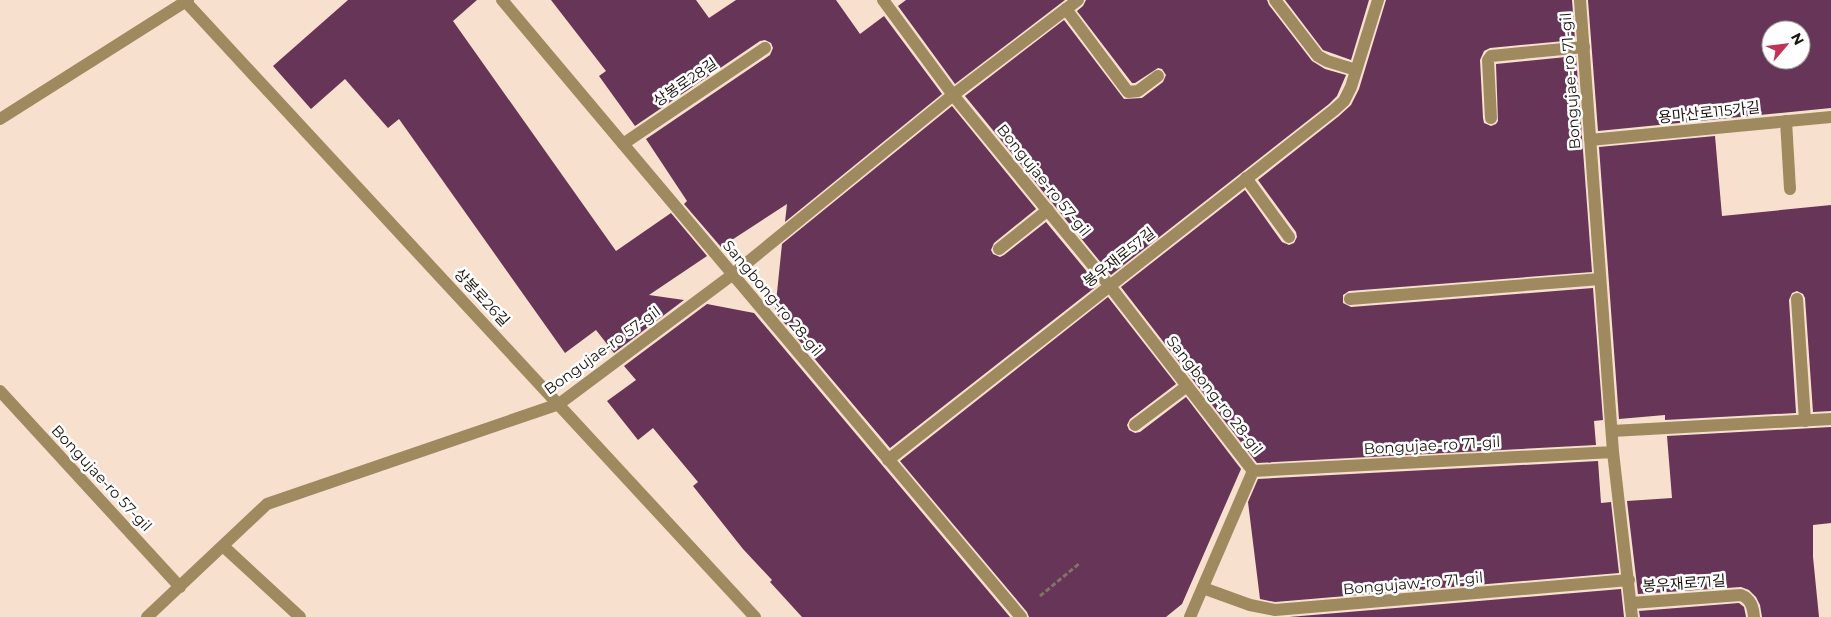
<svg xmlns="http://www.w3.org/2000/svg" width="1831" height="617" font-family="Montserrat,'Noto Sans KR',sans-serif">
<style>
.building{fill:#663557;fill-rule:evenodd}
.lines{fill:none;stroke-linecap:round;stroke-linejoin:round}
.path{stroke:#827267;stroke-width:3;stroke-dasharray:5 2.5;stroke-linecap:butt}
.service{stroke:#9e8a5e;stroke-width:12}
.minor{stroke:#9e8a5e;stroke-width:12}
.labels{text-anchor:middle;dominant-baseline:central;stroke-width:5;stroke-linejoin:round;paint-order:stroke}
.street-label{font-size:15px;fill:#1d150f;stroke:#fff}
</style>
<rect width="100%" height="100%" fill="#f8e0cf"/>
<!-- building -->
<path class="building" d="M348 0H477L453 21 616 251 671 213 707 256 649 295 684 300 614 353 596 330 565 353 399 119 388 128 345 79 311 109 273 66Z
M551 0H696L709 18 736 0H836L860 34 884 16 942 94 785 222 787 204 721 247 684 204 687 201 646 139 770 55 773 48 771 43 765 40 760 41 635 126 599 76 606 71Z
M906 0H1065L955 84 898 6Z
M1086 0H1267L1269 5 1312 61 1325 69 1346 75 1337 96 1329 104 1111 275 965 96 1064 20 1124 99 1142 98 1163 82 1166 75 1162 69 1158 68 1135 83H1132L1077 11 1083 6Z
M1285 0H1369L1351 60 1323 50Z
M1386 0H1572L1575 40 1490 48 1484 51 1480 60 1483 118 1484 123 1491 126 1496 124 1498 121 1496 64 1576 56 1592 272 1349 291 1343 295V303L1351 307 1593 288 1603 420 1594 421 1596 445 1257 463 1121 287 1245 190 1282 242 1289 245 1294 243 1297 237 1296 232 1258 180 1339 116 1351 105 1359 89Z
M1588 0H1831V108L1598 131ZM1771 30H1801V60H1771Z
M952 106 1036 209 994 243 991 250 993 254 1000 257 1004 255 1046 222 1098 285 890 448 775 312 782 244Z
M1715 136 1722 216 1831 205V411L1813 412 1805 298 1803 294 1797 291 1792 293 1789 300 1796 413 1665 420V415L1619 419 1599 147Z
M1108 297 1176 384 1130 419 1127 425 1129 430 1135 433 1140 432 1186 397 1241 469 1182 604 1166 617H1029L1027 612 900 461Z
M707 304 754 313 1010 617H802L770 582 772 580 743 549 693 486 698 482 653 428 638 440 607 401 636 380 624 366Z
M1831 427V523L1813 525V557L1819 617H1762L1760 605 1756 597 1749 590 1741 587 1638 594 1627 501 1672 498 1667 436Z
M1598 461 1601 503 1611 502 1619 573 1275 602 1260 599 1248 502 1258 479Z
M1621 589 1624 617H1289Z
M1739 603 1744 607 1746 617H1640L1639 611Z"/>
<g class="lines">
<!-- path -->
<path class="path" d="M1040 596 1080 563"/>
<!-- service -->
<path class="service" d="M1275 0 1318 56 1327 61 1356 70
M1066 9 1128 92 1138 91 1158 76
M1491 118 1488 60 1491 56 1584 47
M1786 121 1790 189
M623 144 765 48
M1246 178 1289 237
M999 249 1048 210
M1350 299 1600 279
M1797 299 1805 421
M1135 425 1187 386
M1203 588 1250 605 1275 610 1629 580
M1631 603 1741 595C1751 599 1753 607 1754 617"/>
<!-- minor -->
<path class="minor" d="M184 0 755 617
M502 0 1021 617
M883 0 953 95 1109 285 1253 471 1190 617
M1580 0 1613 452 1632 617
M0 119 188 0
M1590 140 1831 117
M0 391 180 587
M1612 431 1831 419
M888 460 1334 110 1344 101 1351 87 1378 0
M1253 471 1613 452
M223 546 300 617
M147 617 267 504 559 404 732 275 953 95 1078 0"/>
</g>
<g class="labels">
<!-- street labels -->
<g class="street-label">
<text transform="translate(1570 81) rotate(-94)">Bongujae-ro 71-gil</text>
<text transform="translate(685 82) rotate(-34)">상봉로28길</text>
<text transform="translate(1709 112) rotate(-6)">용마산로115가길</text>
<text transform="translate(1044 180) rotate(51)">Bongujae-ro 57-gil</text>
<text transform="translate(1119 257) rotate(-38)">봉우재로57길</text>
<text transform="translate(482 297) rotate(47)">상봉로26길</text>
<text transform="translate(773 298) rotate(50)">Sangbong-ro 28-gil</text>
<text transform="translate(602 350) rotate(-36)">Bongujae-ro 57-gil</text>
<text transform="translate(1215 395) rotate(52)">Sangbong-ro 28-gil</text>
<text transform="translate(1432 445) rotate(-3)">Bongujae-ro 71-gil</text>
<text transform="translate(102 478) rotate(47)">Bongujae-ro 57-gil</text>
<text transform="translate(1413 583) rotate(-5)">Bongujaw-ro 71-gil</text>
<text transform="translate(1684 583) rotate(-4)">봉우재로71길</text>
</g>
</g>
<!-- north arrow -->
<g transform="translate(1786 45) rotate(62)"><circle r="24" fill="#ffffff" stroke="#a5a19f"/>
<path d="M0-4L9 19L0 12L-9 19Z" fill="#c13257"/>
<text y="-8" font-size="14" font-weight="bold" text-anchor="middle" fill="#1d150f">N</text>
</g>
</svg>
